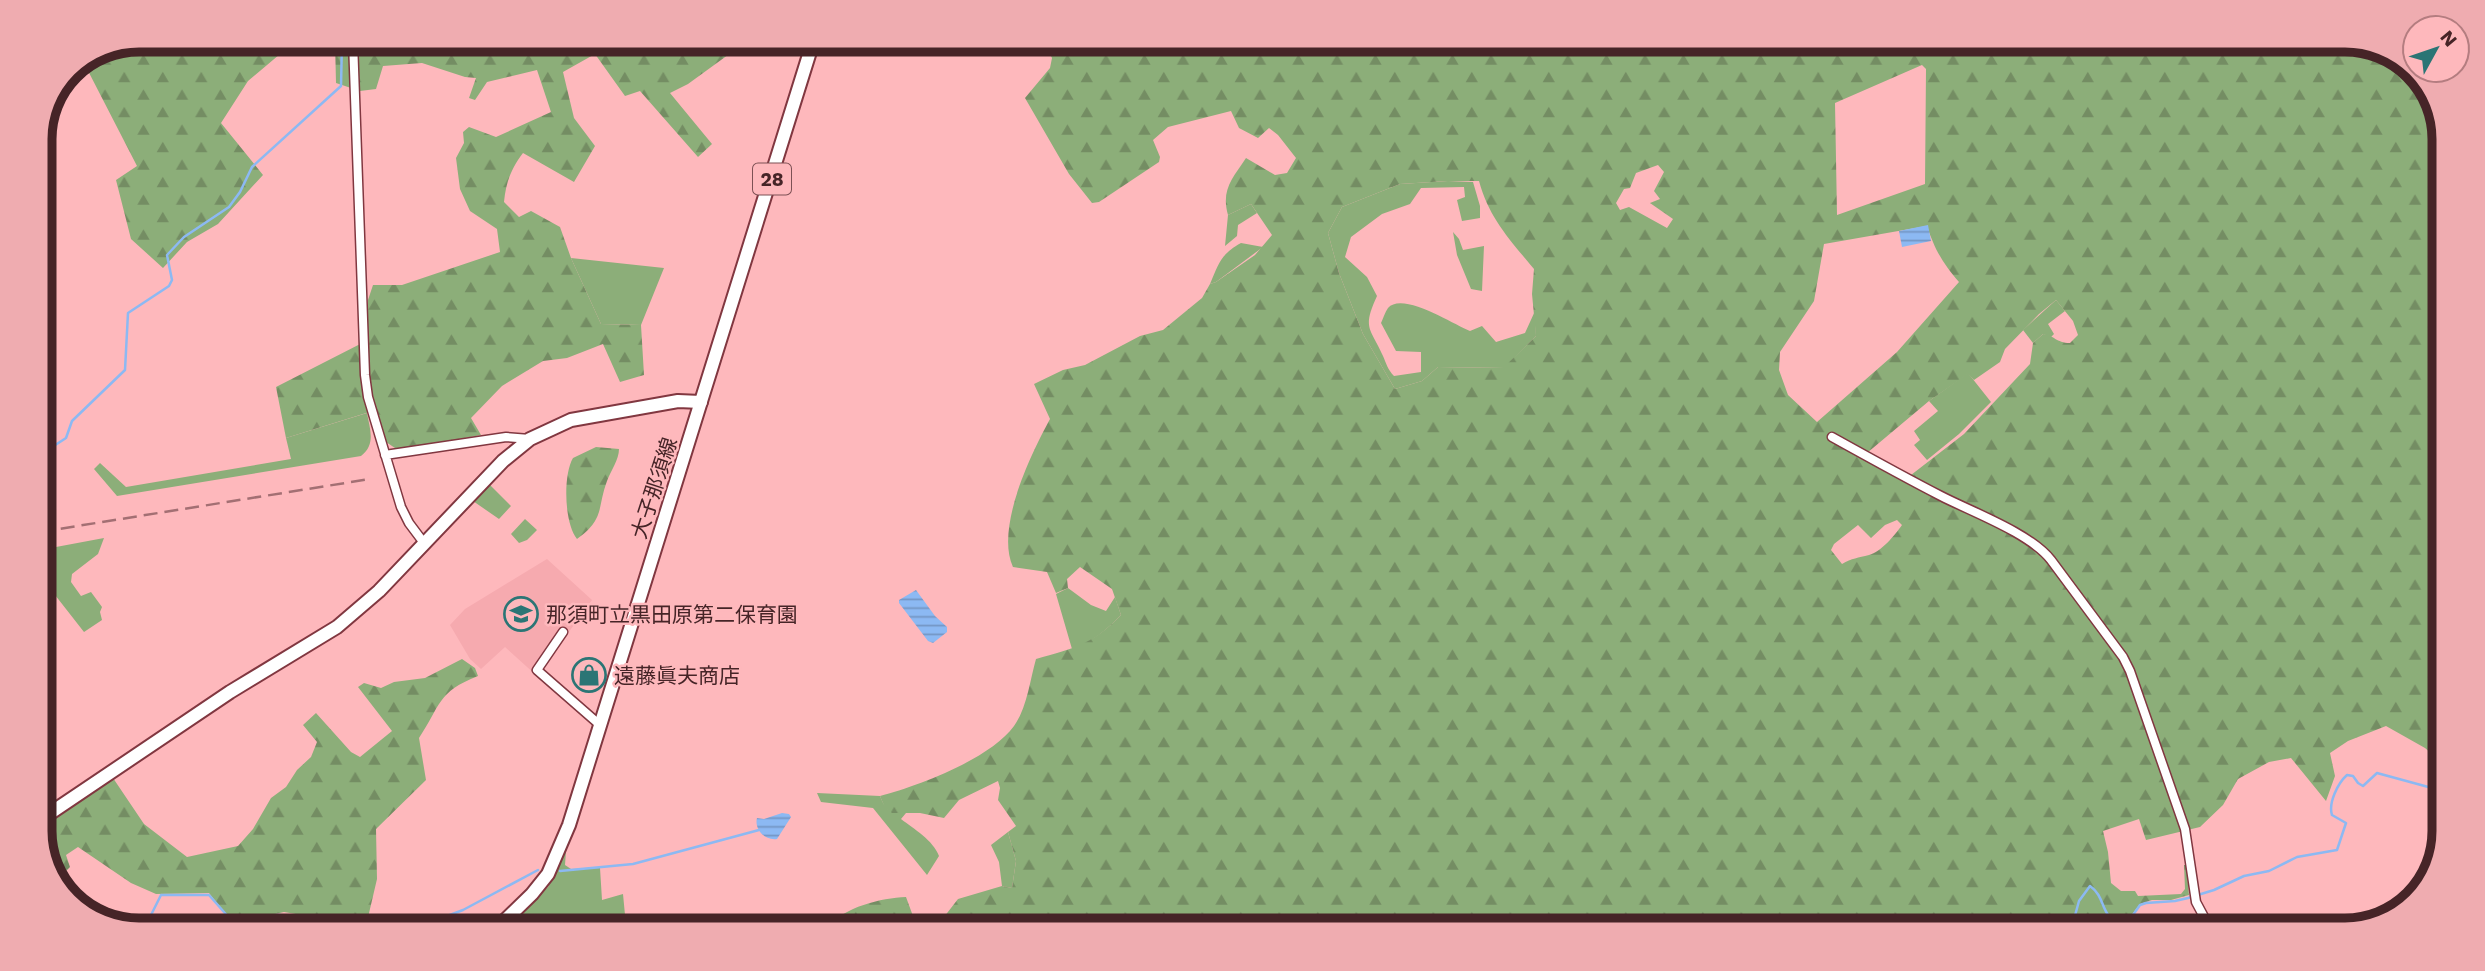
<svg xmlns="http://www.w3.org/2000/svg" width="2485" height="971" font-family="'Work Sans','Noto Sans JP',sans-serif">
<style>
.built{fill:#f6aaaf}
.green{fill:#8cae79}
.forest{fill:url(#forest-firs);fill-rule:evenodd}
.water{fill:url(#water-rules)}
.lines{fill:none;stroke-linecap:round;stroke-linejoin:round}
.stream{stroke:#8cb9f3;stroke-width:2.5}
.street-casing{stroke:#813740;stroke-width:11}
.secondary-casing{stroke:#813740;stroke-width:16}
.primary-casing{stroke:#813740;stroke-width:16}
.street{stroke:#fff;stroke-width:8}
.secondary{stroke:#fff;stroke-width:12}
.primary{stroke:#fff;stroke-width:12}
.rail{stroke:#a36f73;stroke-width:2.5;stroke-dasharray:14 7;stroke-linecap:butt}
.labels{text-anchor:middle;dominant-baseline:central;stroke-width:5;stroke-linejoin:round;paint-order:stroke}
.shield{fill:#feb8bc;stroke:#7d5054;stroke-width:2}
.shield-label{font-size:19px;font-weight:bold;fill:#462427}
.street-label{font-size:21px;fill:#462427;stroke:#feb8bc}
.poi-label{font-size:21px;fill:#462427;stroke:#feb8bc;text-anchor:start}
.rim{fill:none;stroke:#462427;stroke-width:9}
</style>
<defs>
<pattern id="forest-firs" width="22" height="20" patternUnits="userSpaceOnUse" patternTransform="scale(1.75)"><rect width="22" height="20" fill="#8cae79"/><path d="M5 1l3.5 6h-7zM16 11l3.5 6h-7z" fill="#748d63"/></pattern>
<pattern id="water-rules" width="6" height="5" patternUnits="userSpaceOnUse" patternTransform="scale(1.75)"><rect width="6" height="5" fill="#8cb9f3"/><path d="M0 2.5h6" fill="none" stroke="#7496c5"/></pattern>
</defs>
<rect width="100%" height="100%" fill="#feb8bc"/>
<!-- built -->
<path class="built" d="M547 559 592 600 537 676 505 647 481 669 470 659 450 625 465 609Z"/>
<!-- green -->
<path class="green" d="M1448 181 1473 182 1480 206V218L1462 221 1457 200 1465 197 1464 187 1421 188 1410 204 1382 214 1351 237 1345 257 1367 277 1377 296C1362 329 1370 327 1383 356 1386 363 1388 370 1394 376L1421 372V352L1396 351 1381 323C1383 319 1385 312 1388 308 1402 291 1453 324 1470 331L1482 326 1496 342 1525 333 1535 311 1536 336 1504 368 1438 367 1422 381 1395 389 1363 334 1339 273 1328 233 1342 207 1400 184Z
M1251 204 1257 213 1238 225 1237 236 1225 246 1228 215Z
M1453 232 1459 239 1463 250 1484 246 1482 291 1471 289 1457 255Z
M1241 243 1263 247 1216 282 1210 284C1219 263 1221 254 1241 243Z
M571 258 664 268 641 325 601 324Z
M2056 300 2065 311 2048 324 2054 334 2051 337 2043 334 2033 343 2023 330Z
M1968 373 1991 402 1959 434 1927 460 1914 445 1920 440 1914 431 1938 411 1929 401Z
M367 413C370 430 376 444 361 456L117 496 94 469 100 463 126 487 291 459 286 438Z
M490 485 511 506 499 519 473 501Z
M525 519 537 530 527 540 519 543 511 534Z
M104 538 98 554 72 574 71 582 81 596 91 592 102 607 100 612 102 620 84 632 48 586 40 591V550Z
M1068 588 1091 605 1106 611 1115 597 1121 615C1106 630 1093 642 1072 649L1056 594Z
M817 793 880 796C886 811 890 813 906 813L901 819C914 829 933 840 939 856L927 875 873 808 821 802Z
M1008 832 1016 861 1012 888 1002 886 999 862 991 845Z
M566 851 565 865 571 869 600 868 602 900 623 894 625 915 611 918 601 927 528 926 518 919 522 912 548 887Z"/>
<!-- forest -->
<path class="forest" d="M139 40 277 41 286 49 248 81 221 123 263 175 218 224 187 242 163 268 131 239 116 180 137 166 84 63Z
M335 41 726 42 732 52 688 84 670 93 712 144 698 157 640 91 625 96 595 54 563 72 574 118 595 146 574 182 523 153C511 169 506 182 504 202L519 217 531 211 560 227 571 258 601 324 641 325 644 375 620 382 603 344 567 358 543 361 502 386 471 418 481 435 398 450 386 442 376 410 286 438 276 387 368 340V300L373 285H402L500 252 497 229 470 211 460 189 456 158 464 143 463 132 469 127 496 137 551 112 537 70 487 82 475 100 469 98 476 78 465 77 422 63 383 66 376 89 360 91 336 83Z
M1044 42 2378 46 2424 79 2445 132 2440 761 2425 748 2386 726 2348 741 2330 753 2335 776 2326 801 2291 758 2269 762 2238 779 2223 805 2200 827 2146 840 2139 819 2103 831 2108 852 2111 883 2121 891H2135L2138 896 2181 894 2185 889 2184 865H2186L2189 895 2171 900H2152L2140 904 2127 921 2112 925 2095 914 2084 923 2081 930 940 927 944 917 958 899 1002 886 1012 888 1016 861 1008 832 1016 826 998 800 1000 788 998 781 959 800 944 818 920 813H892L885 808 880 796C918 786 990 759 1014 726 1027 708 1030 680 1036 659 1074 648 1092 645 1121 615L1112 589 1080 567 1067 579 1068 588 1056 593 1047 572 1013 567C995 528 1031 454 1050 419L1034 384 1063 370 1085 365 1140 336 1163 330 1202 298 1210 284 1216 282 1255 255 1272 235 1251 204 1228 215C1221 190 1232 179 1246 158L1275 175 1287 173 1296 158 1278 135 1269 128 1258 138 1239 128 1231 111 1168 127 1153 140 1160 157 1159 162 1099 202 1092 203 1069 174 1025 98 1050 68 1052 58ZM1922 65 1926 69 1925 184 1837 215 1835 103ZM1658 165 1664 172 1654 191 1660 199 1650 203 1673 219 1667 228 1629 207 1620 210 1616 203 1624 189 1630 188 1636 173ZM1448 181H1479C1489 218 1510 240 1534 269L1532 294 1536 336 1503 368 1438 367 1422 381 1395 389 1363 334 1339 273 1328 233 1342 207 1400 184ZM1927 226C1935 250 1942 262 1959 282L1897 352 1817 422 1788 395 1779 370 1780 352 1814 301 1824 244ZM2056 300 2073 321 2078 335 2070 343C2056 343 2054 335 2043 334L2033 343 2030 364 1964 434 1911 475 1867 453 1929 401 1968 374 1974 380 2000 362 2005 349 2039 314ZM1897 520 1902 525C1895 535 1881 552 1869 555 1858 558 1852 558 1842 564L1831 550 1834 544 1858 525 1871 538 1885 525Z
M596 447 619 449C619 460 611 470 607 481 597 508 605 519 577 539 564 523 563 475 573 458Z
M462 659 475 668 478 676C437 692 441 705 419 738L426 780 376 829 377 879 366 926 284 912 237 923 228 917 209 893 156 894 131 883 78 847 66 855 70 867 61 876 55 877 47 855 49 851 44 837 46 822 113 778 144 824 187 857 238 846 253 829 271 798 286 787 297 770 311 757 317 742 303 725 316 713 351 752 360 757 392 731 358 687 364 683 381 688 394 682 425 678Z
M906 897 917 927H828C844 907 881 898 906 897Z"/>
<!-- water -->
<path class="water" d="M1928 225 1931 241 1902 247 1899 231Z
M916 590 935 616 947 627V632L933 643 928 641 899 603V600Z
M782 813 789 814 791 817 777 839C765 841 754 829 757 818L764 819Z"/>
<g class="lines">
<!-- stream -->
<path class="stream" d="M40 455 66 438 72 421 125 370 128 313 169 286 172 280 167 255 184 237 229 207 240 192 252 167 341 86 342 41
M2440 767V766
M560 871 633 864 759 830
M146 925 161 895H209L231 920 237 917 280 915 345 926
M409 926 434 921 463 910 538 870
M2071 930 2079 901 2090 886C2107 898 2099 916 2121 924L2128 922 2140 905 2146 903 2175 901 2188 898 2214 890 2244 876 2269 871 2297 857 2337 850 2346 823 2332 815C2328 803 2338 783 2347 775L2353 776 2358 783 2363 786 2377 773 2432 788 2440 787"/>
<!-- street casing -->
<g class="street-casing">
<path id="street" d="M353 41 365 375 368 397 401 507 409 523 424 543
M1832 437C1868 457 1904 477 1941 496 1972 512 2030 533 2051 560L2123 657 2130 671 2185 829 2196 902 2211 930
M385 455 506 437 530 439
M563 632 537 670 600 725
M508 917 520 926"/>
</g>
<!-- secondary casing -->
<g class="secondary-casing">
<path id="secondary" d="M40 820 230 692 337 627 379 591 503 461 530 439 571 420 678 401 701 402"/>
</g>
<!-- primary casing -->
<g class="primary-casing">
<path id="primary" d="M499 926 532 894 548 874 569 825 813 42"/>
</g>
<!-- street -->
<use href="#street" class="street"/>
<!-- secondary -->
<use href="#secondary" class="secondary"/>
<!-- primary -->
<use href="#primary" class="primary"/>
<!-- rail -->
<path class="rail" d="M40 532 370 479"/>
</g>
<!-- icons -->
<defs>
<g id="school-ring" transform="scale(1.75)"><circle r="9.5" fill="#feb8bc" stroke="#2b7575" stroke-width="1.5"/><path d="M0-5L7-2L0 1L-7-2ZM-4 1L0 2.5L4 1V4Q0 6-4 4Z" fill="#2b7575"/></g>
<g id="shop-ring" transform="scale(1.75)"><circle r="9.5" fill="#feb8bc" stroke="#2b7575" stroke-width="1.5"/><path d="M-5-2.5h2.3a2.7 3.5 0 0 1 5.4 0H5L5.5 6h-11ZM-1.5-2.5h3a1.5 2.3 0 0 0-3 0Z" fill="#2b7575"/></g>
</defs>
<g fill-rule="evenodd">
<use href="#school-ring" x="521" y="614"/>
<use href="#shop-ring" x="589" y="675"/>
</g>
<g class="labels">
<!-- shield labels -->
<rect class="shield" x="753" y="163.5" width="38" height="31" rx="5"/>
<g class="shield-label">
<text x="772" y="179">28</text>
</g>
<!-- street labels -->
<g class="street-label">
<text transform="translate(654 488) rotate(-72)">大子那須線</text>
</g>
<!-- poi labels -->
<g class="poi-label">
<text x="546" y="614">那須町立黒田原第二保育園</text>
<text x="614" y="675">遠藤眞夫商店</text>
</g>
</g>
<!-- crop -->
<path d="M0 0H2485V971H0ZM139 52H2345A87 87 0 0 1 2432 139V831A87 87 0 0 1 2345 918H139A87 87 0 0 1 52 831V139A87 87 0 0 1 139 52Z" fill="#efacb0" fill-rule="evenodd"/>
<path class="rim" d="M139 52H2345A87 87 0 0 1 2432 139V831A87 87 0 0 1 2345 918H139A87 87 0 0 1 52 831V139A87 87 0 0 1 139 52Z"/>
<!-- north arrow -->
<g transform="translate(2436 49) rotate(50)"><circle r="33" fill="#feb8bc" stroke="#b47d80" stroke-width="2"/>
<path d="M0-5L12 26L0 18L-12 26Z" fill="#2b7575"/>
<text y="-10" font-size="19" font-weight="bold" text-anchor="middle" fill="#462427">N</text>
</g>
</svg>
